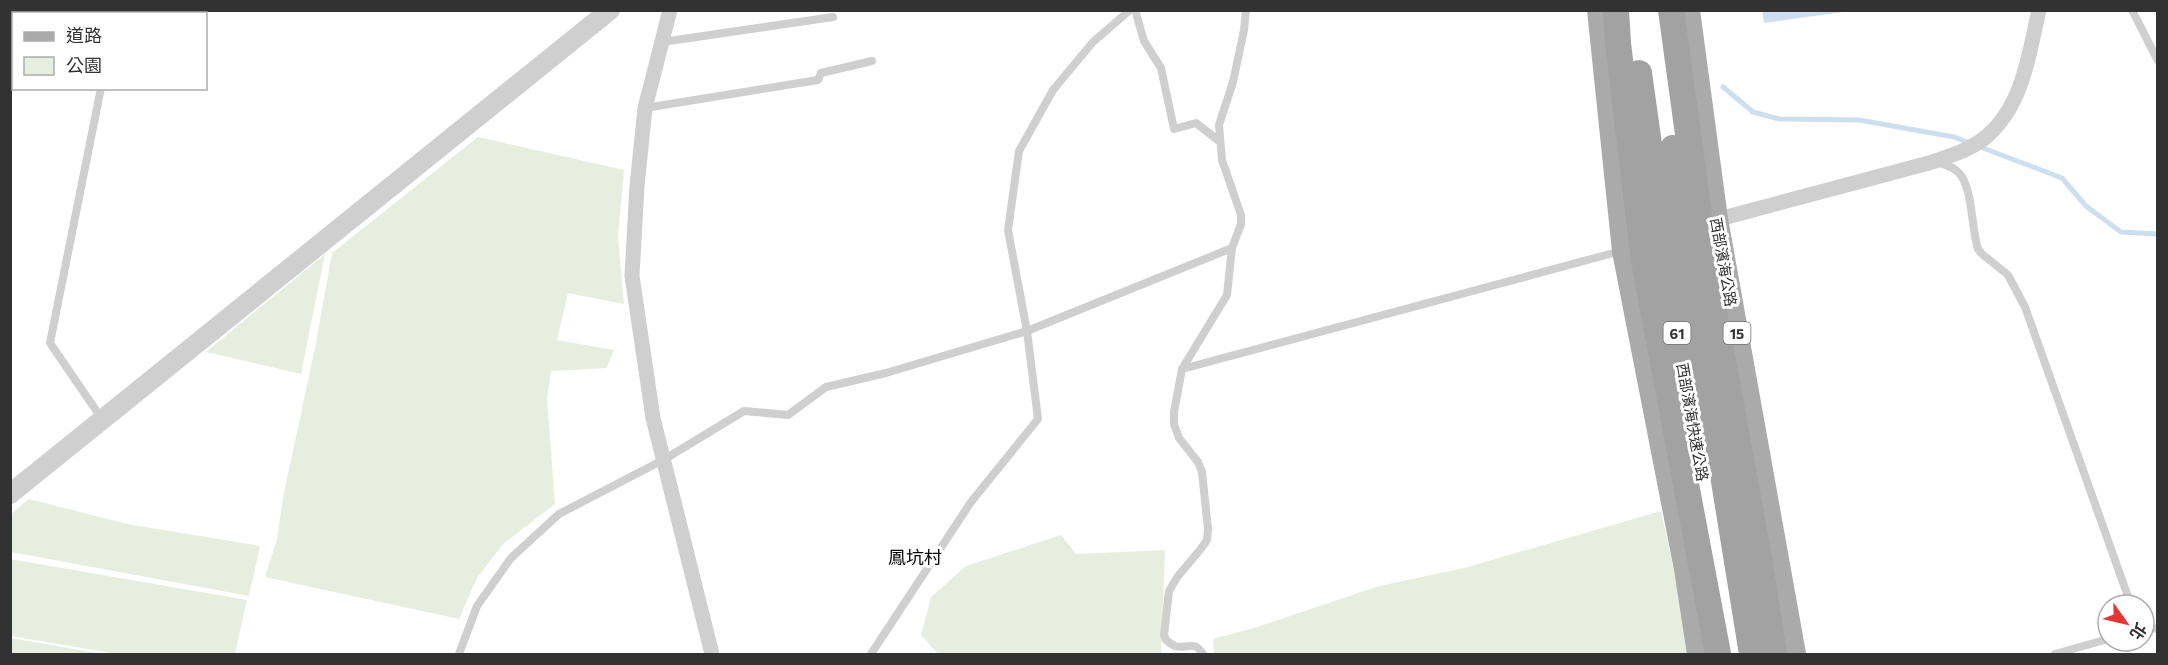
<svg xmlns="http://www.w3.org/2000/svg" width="2168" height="665" font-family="Commissioner,'Noto Sans TC',sans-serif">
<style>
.green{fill:#e7eee0}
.water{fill:#cddfee}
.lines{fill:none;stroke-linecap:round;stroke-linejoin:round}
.stream{stroke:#cddfee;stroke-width:5}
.service{stroke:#cfcfcf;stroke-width:8}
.minor{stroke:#cfcfcf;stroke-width:15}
.tertiary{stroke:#cfcfcf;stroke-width:20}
.primary{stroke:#aaa;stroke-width:24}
.trunk-bridge{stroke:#a2a2a2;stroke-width:26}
.labels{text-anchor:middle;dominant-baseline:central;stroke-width:6;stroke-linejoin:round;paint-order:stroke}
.shield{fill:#fff;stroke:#707070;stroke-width:1.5}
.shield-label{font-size:14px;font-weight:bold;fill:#323232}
.street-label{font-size:15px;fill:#323232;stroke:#fff}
.quarter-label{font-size:18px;fill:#000;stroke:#fff}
</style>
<rect width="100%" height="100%" fill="#fff"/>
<!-- green -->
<path class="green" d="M478 137 624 170 618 237 624 304 568 293 557 340 614 350 607 368 551 371 547 398 555 504 503 544 477 578 459 619 265 577 277 539 283 497 315 348 332 253Z
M325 254 301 374 206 352Z
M29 499 127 524 260 546 249 596 11 552V514Z
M1661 511 1692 654H1214L1213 639 1257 627 1379 586 1464 568Z
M1061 535 1076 554 1165 550 1161 654H938L921 635 931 597 966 566Z
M10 559 247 600 235 654H118L11 636Z
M11 638 102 654H11Z"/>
<!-- water -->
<path class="water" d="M1762 10H1851V11L1764 23Z"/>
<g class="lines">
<!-- stream -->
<path class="stream" d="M1723 87 1753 112 1779 119 1859 120 1954 137 2062 178 2086 206 2121 232 2158 234"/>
<!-- service -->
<path class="service" d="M1135 10 1144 41 1161 68 1174 129 1196 123 1219 141
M2132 10 2158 61
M662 42 833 17
M101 88 50 343 102 419
M645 108 818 80 821 73 872 61
M1936 162C1944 164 1952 166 1958 172 1973 186 1971 228 1978 249L1982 254 2008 275 2025 307 2131 605
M1182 369 1621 251
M2144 630 2158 628
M459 654 477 606 511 558 559 514 665 459 744 411 788 415 826 387 886 373 1027 331 1232 248
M871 654 971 502 1038 419 1027 331 1008 230 1019 151 1053 90 1093 42 1130 10
M1203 654C1193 639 1189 650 1175 646 1172 645 1169 642 1166 640L1164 635 1169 591 1178 576 1200 550 1207 540 1208 529 1202 472 1198 462 1179 438 1174 424V412L1182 369 1227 295 1232 248 1241 224V215L1222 160 1219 125 1233 82 1244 30 1246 10
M2055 654 2108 639"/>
<!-- minor -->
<path class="minor" d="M670 10 645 108 637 186 632 276 653 418 712 654
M1708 222 1929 163C1949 156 1971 150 1987 136 2023 105 2029 54 2039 10"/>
<!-- tertiary -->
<path class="tertiary" d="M10 494 610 10"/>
<!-- primary -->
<path class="primary" d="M1599 10 1624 251 1686 569 1699 654
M1688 10 1716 219 1794 654"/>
<!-- trunk-bridge -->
<path class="trunk-bridge" d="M1616 10 1618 43 1644 261 1718 654
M1671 10 1707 273 1759 558 1774 654
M1639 73 1666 266 1695 440
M1673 148 1687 283 1722 469 1752 654"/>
</g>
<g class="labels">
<!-- shield labels -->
<g class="shield">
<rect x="1663.5" y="322" width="27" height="22" rx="4.5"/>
<rect x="1723.5" y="322" width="27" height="22" rx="4.5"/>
</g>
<g class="shield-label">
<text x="1677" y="333">61</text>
<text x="1737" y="333">15</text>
</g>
<!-- street labels -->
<g class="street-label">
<text transform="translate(1724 262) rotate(80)">西部濱海公路</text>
<text transform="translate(1693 422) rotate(80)">西部濱海快速公路</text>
</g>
<!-- quarter labels -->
<g class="quarter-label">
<text x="915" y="557">鳳坑村</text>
</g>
</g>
<!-- border -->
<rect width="2168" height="665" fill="none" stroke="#323232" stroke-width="24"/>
<!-- legend -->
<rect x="12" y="12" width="195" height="78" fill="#ffffff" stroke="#adadad" stroke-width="1.5"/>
<rect x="24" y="32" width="30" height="9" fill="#aaaaaa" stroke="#adadad" stroke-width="1.5"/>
<text x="66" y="42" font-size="18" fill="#323232">道路</text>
<rect x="24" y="57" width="30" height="18" fill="#e7eee0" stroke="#adadad" stroke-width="1.5"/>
<text x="66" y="72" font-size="18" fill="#323232">公園</text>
<!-- north arrow -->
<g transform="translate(2126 623) rotate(124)"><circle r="28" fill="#ffffff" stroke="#adadad" stroke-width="1.5"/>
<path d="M0-4.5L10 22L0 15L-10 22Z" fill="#e73536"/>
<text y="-9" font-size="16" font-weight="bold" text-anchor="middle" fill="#323232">北</text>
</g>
</svg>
